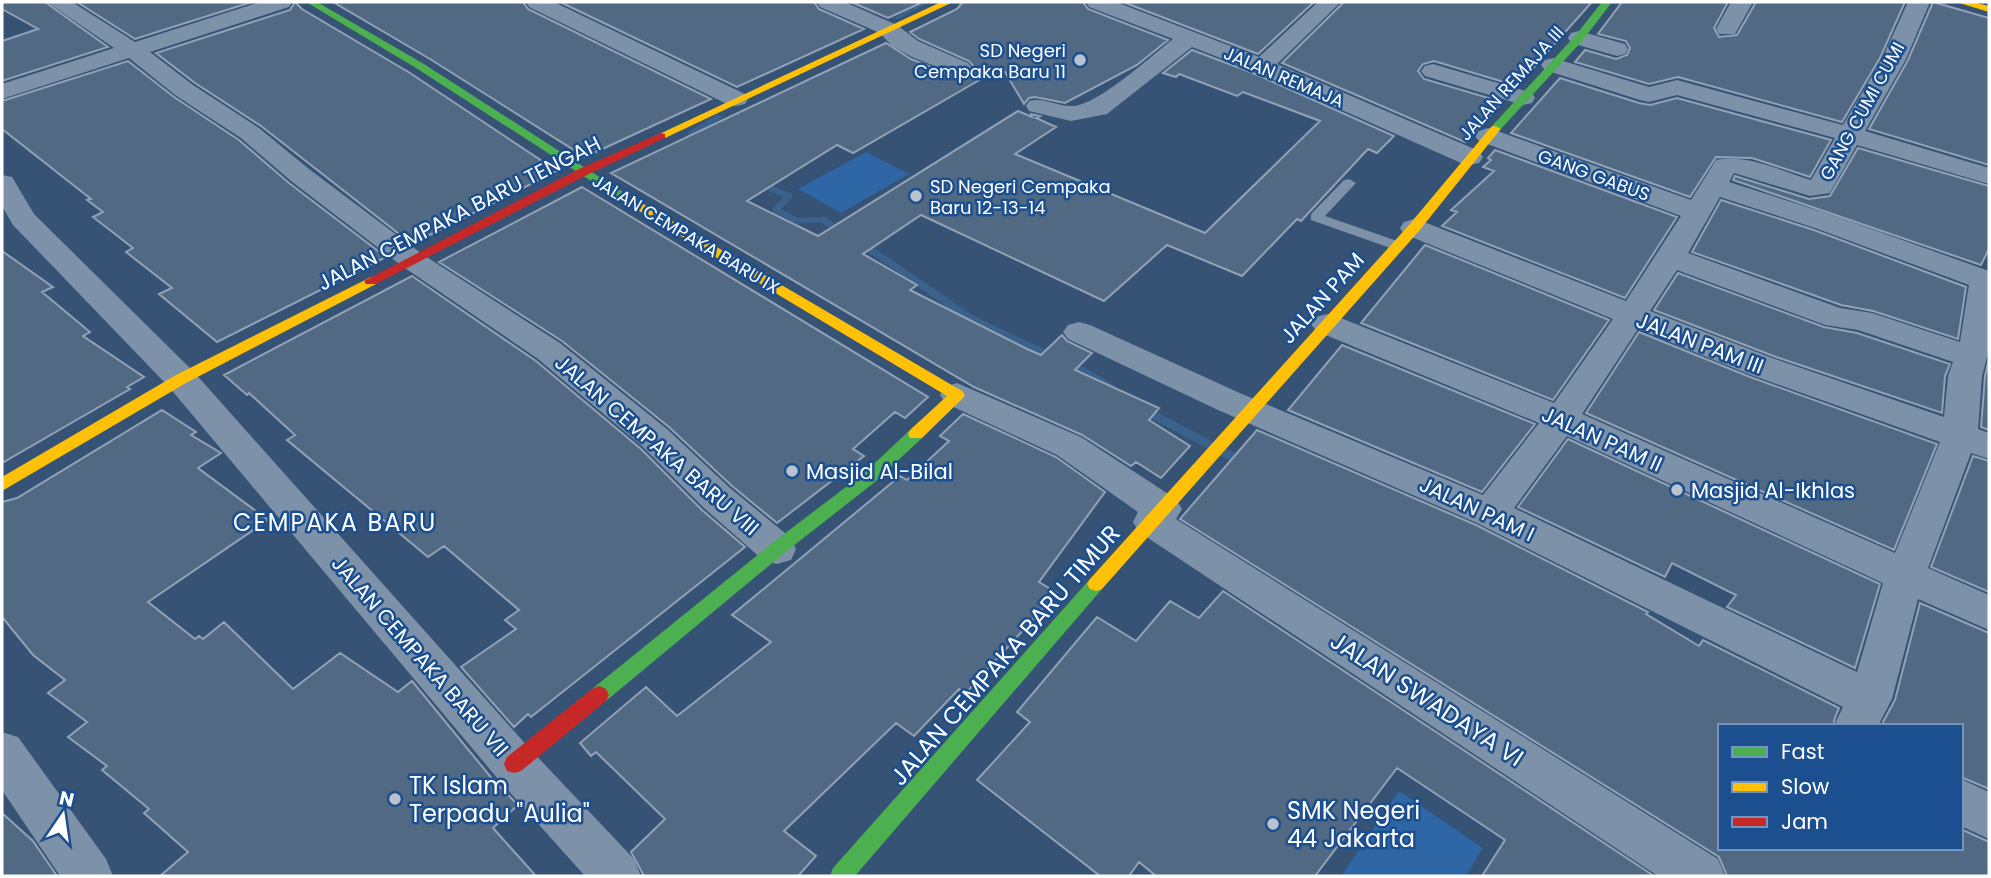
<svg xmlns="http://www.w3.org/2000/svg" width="1991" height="878" font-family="Poppins,sans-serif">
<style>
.green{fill:#2f66a5}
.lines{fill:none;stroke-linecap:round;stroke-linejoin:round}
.stream{fill:#3b618d;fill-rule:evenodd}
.building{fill:#526984;stroke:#92a2b6;stroke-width:2}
.lane{fill:#7d92a8;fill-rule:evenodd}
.street{fill:#7d92a8;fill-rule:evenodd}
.fast{fill:#4caf50;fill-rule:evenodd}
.slow{fill:#ffc107;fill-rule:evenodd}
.jam{fill:#c62828;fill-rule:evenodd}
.poi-dot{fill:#b9c2ce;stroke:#1b4f8f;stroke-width:2.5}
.labels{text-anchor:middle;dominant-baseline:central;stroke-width:5;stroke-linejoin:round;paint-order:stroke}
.far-poi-label{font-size:18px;fill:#fff;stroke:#1b4f8f;text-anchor:end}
.far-street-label{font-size:18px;fill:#fff;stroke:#1b4f8f}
.street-label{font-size:21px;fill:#fff;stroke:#1b4f8f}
.poi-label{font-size:21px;fill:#fff;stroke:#1b4f8f;text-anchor:start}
.quarter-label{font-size:24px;letter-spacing:2px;fill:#fff;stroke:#1b4f8f}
.near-street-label{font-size:24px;fill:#fff;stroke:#1b4f8f}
.near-poi-label{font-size:24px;fill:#fff;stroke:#1b4f8f;text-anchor:start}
</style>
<rect width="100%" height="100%" fill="#365274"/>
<!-- green -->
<path class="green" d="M866 152 909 174 841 213 798 189Z
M1399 791 1483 848 1466 876 1342 875Z"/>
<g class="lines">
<!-- stream -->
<path class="stream" d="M923 2H931L898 19 893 18Z
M717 115 724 117 695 135 696 148 695 150H689L688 132Z
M755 181H761L792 194V198L781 209 798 218 825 217 848 233 847 235H841L820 222 797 224 773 212V208L784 197 755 185Z
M860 240 877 250 971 314 1009 333 1088 369 1106 380 1126 394 1121 397 1117 396C1073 367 1024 351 978 326 936 302 898 271 857 245L856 243Z
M1143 405 1250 461 1251 464 1250 467H1242L1139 412 1138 409Z"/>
</g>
<!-- building -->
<path class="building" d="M2 2H45L108 47 2 81V41L38 29 2 9Z
M77 2H252L135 39Z
M295 2 302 9 410 73 557 171 412 244 261 126 195 83 156 53 290 10Z
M333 2H523L528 9 711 99 585 157 430 59Z
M560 2H814L819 9 864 29 737 87Z
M851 2H923L888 18Z
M963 2H1083L1088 9 1168 40 1137 65 1065 103 1035 97 1029 98 1024 104 1002 67 853 153 837 145 747 201 818 236 1018 111 1032 117 1031 114 1040 116 1036 118 1056 127 1015 154 1205 233 1320 121 1243 92 1237 96 1179 74 1176 77 1163 73 1192 50 1253 73 1394 136 1377 153 1368 149 1301 221 1297 219 1242 276 1167 245 1104 301 921 215 863 254 917 285 910 290 1027 349 1041 355 1062 335 1067 341 1092 353 1075 370 1159 408 1149 420 1190 446 1161 478 1136 462 1131 466 1082 435 974 387 611 173 886 43 911 59 951 75H970L975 68 969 61 919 39 910 32 957 9Z
M1123 2H1314L1258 54Z
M1344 2H1592L1517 86 1434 61 1423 64 1418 71 1424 79 1502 102 1465 142 1282 63Z
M1622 2H1728L1714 28 1719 37 1737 35 1756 2H1905L1880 58 1842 122 1678 77 1649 84 1575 62 1585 50 1616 59 1627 55 1630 48 1626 41 1598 34Z
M1933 2 1989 18V165L1869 129 1908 60Z
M128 61 174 97 239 140 289 183 386 257 217 342 159 294 172 288 126 252 133 248 93 217 103 212 87 200 91 199 2 129V101Z
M1560 78 1639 103 1650 105 1677 98 1831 140 1810 177 1752 158 1716 157 1690 197 1511 133Z
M1858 148 1989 186V249L1981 265 1733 180 1735 176 1809 199 1830 196Z
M1495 150 1677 217 1625 298 1442 226 1457 212 1451 210 1494 171 1483 167 1491 160 1488 158Z
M582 187 928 397 905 418 895 412 853 449 864 456 777 523 732 486 669 427 562 341 439 262Z
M1721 200 1814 230 1966 287 1958 339 1873 311 1841 305 1692 252Z
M1425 245 1609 320 1553 400 1361 323Z
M2 251 53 287 42 292 90 332 83 336 144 377 127 387 130 389 2 463Z
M1678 273 1824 327 1857 333 1950 364 1945 376 1942 413 1776 357 1654 310Z
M412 276 536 361 641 449 702 510 745 547 531 717 528 714 514 727 461 667 516 629 505 620 519 610 444 546 428 557 287 440 295 435 249 393 247 395 224 375Z
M1639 332 1750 377 1937 444 1894 550 1586 413Z
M1342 345 1535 424 1482 492 1288 410Z
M1989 359V430L1981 427 1985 376Z
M162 410 196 432 191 435 221 453 198 468 268 520 148 602 195 639 199 636 203 639 224 622 293 689 340 653 398 692 412 681 494 781 518 805 493 828 536 876H160L188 852 144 813 149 809 102 770 107 766 68 737 87 722 48 693 65 680 33 655 2 617V502L17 498Z
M963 414 1056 457 1105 492 1039 582 1057 593 966 693 959 689 914 736 896 723 784 831 816 856 798 876H644L631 852 665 819 596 752 591 756 580 743 646 687 677 716 771 642 732 615 900 476 907 480 949 441 940 436Z
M1257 430 1476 525 1648 612 1646 614 1699 646 1703 640 1839 708 1834 720 1835 726H1720V848H1961V829L1989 842V876H1727L1719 857 1180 519Z
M1568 439 1880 584 1855 668 1727 607 1736 595 1672 563 1665 577 1518 507Z
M1973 456 1989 461V592L1931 567Z
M1223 591 1654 876H1482L1505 840 1397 768 1315 876H1156L1139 862 1129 876H1100L977 780 1030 722 1017 712 1097 617 1136 641 1170 601 1199 618Z
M1920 603 1989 633V789L1961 777V726H1884L1883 722 1895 700Z
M2 813 33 841 57 876H2Z"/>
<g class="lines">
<!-- lane -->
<path class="lane" d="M1349 179 1356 183 1325 216 1403 243 1405 246 1403 249H1393L1311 220V214L1344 180Z"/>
<!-- street -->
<path class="street" d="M47 2H72L135 42 260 2H292L289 7 150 52 193 85 259 128 309 169 422 254 560 343 667 429 730 488 791 538 796 549 791 560 777 564 763 560 704 508 643 447 538 359 402 266 291 181 241 138 175 95 129 58 2 99V84L114 48Z
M526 2H554L745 94 748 99 745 104 736 106 727 104 529 7Z
M817 2H845L897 25 918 41 968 63 972 68 968 73H952L912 57 892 46 880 33 820 7Z
M1086 2H1116L1259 57 1318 2H1341L1277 64 1479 151 1483 157 1479 163 1470 165 1461 163 1254 71 1192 47 1107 114 1071 121 1029 111 1026 106 1029 101C1045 97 1057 107 1073 106 1098 105 1151 56 1173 39L1089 7Z
M1731 2H1753L1735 34H1719L1716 29Z
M1908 2H1930L1906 59 1865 131 1989 168V184L1857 145 1830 193 1810 196 1734 173 1729 182 1835 216 1989 271V350L1982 376 1978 429 1989 433V459L1971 453 1928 568 1989 595V630L1918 599 1892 699 1880 722 1882 726H1838L1836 721 1843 707 1477 523 1218 410 1068 339 1063 332 1068 325 1079 322 1090 325 1242 394 1483 495 1539 423 1316 331 1311 324 1316 317 1327 314 1338 317 1554 403 1613 319 1404 234 1400 228 1404 222 1414 219 1424 222 1626 301 1681 216 1479 141 1475 136 1479 131 1488 128 1497 131 1691 200 1716 160C1746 153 1781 171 1811 180L1835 138 1677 95 1649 102 1640 100 1545 70 1541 65 1545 60 1553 58 1649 87 1677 80 1843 125 1882 59ZM1720 197 1815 228 1969 285 1960 342 1872 313 1840 308 1688 253ZM1677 270 1825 325 1858 330 1953 362 1948 376 1944 417 1775 359 1650 311ZM1638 329 1751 375 1940 442 1895 553 1582 414ZM1567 436 1883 583 1857 672 1514 508Z
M1579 31 1625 44 1628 49 1625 54 1617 56 1571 43 1568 38 1571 33Z
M1433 64 1532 93 1535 98 1532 103 1523 105 1425 76 1421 71 1425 66Z
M2 175 12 177 34 214 193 371 530 749 634 859 641 876H585L498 779 169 387 13 225 2 206Z
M957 383 1081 437 1176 499 1182 509 1176 519 1718 859 1725 876H1658L1139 532 1133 522 1138 512 1057 455 945 403 940 395 945 387Z
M2 732 18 737 106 859 113 876H60L2 790Z
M1961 779 1989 792V839L1961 826Z"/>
<!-- fast -->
<path class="fast" d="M306 2H317L424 64 629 196 623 200 619 199 416 68Z
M1602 2H1612L1583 40 1499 131H1491V127L1575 36Z
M916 428 924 434 922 438 875 482 783 554 606 701 599 704 592 701 589 695 592 689 771 544 863 474 910 430Z
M1096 577 1102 579 1105 584 1102 589 855 876H830L833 868 1090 579Z"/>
<!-- slow -->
<path class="slow" d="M941 2H953L665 138 655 136Z
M1956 2H1972L1989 6V12Z
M1495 126 1501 129 1499 131 1419 231 1102 589 1096 591 1090 589 1087 584 1090 579 1409 225 1491 127Z
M623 192 962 391 965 395 962 399 922 438H910L908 434 910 430 947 396 619 199 617 196Z
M371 277 376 278 378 281 376 284 186 383 2 491V477L176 375Z"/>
<!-- jam -->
<path class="jam" d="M661 133 665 134V138L587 175 376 284H366L364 281 579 169Z
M599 686 606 689 609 695 606 701 521 771 514 773 507 771 504 764 507 757 592 689Z"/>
</g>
<!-- markers -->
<g class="poi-dot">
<circle cx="1080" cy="60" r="7"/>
<circle cx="916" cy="196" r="7"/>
<circle cx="792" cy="471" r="7"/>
<circle cx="1677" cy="490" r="7"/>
<circle cx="395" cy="799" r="7"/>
<circle cx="1273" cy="824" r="7"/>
</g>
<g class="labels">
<!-- far-poi labels -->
<g class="far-poi-label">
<text x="1066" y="50">SD Negeri<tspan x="1066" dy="21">Cempaka Baru 11</tspan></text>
<text x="930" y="186" text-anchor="start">SD Negeri Cempaka<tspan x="930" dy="21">Baru 12-13-14</tspan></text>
</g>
<!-- far-street labels -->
<g class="far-street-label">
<text transform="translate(1284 77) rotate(23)">JALAN REMAJA</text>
<text transform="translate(1511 83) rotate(-48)">JALAN REMAJA III</text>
<text transform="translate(1862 111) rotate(-61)">GANG CUMI CUMI</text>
<text transform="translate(1594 175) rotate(20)">GANG GABUS</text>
<text transform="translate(686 234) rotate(31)">JALAN CEMPAKA BARU IX</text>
</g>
<!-- street labels -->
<g class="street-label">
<text transform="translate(459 213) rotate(-27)">JALAN CEMPAKA BARU TENGAH</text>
<text transform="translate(1322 298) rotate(-48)">JALAN PAM</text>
<text transform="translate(1700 343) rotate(21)">JALAN PAM III</text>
<text transform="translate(1602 439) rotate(24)">JALAN PAM II</text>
<text transform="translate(657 445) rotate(41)">JALAN CEMPAKA BARU VIII</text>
<text transform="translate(1477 509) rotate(25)">JALAN PAM I</text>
<text transform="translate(420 656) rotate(49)">JALAN CEMPAKA BARU VII</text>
</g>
<!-- poi labels -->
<g class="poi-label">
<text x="806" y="471">Masjid Al-Bilal</text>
<text x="1691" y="490">Masjid Al-Ikhlas</text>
</g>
<!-- quarter labels -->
<g class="quarter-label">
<text x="335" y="522">CEMPAKA BARU</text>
</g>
<!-- near-street labels -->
<g class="near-street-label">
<text transform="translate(1005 655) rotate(-49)">JALAN CEMPAKA BARU TIMUR</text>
<text transform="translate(1427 699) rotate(33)">JALAN SWADAYA VI</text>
</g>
<!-- near-poi labels -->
<g class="near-poi-label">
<text x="409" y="785">TK Islam<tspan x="409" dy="28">Terpadu "Aulia"</tspan></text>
<text x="1287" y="810">SMK Negeri<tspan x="1287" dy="28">44 Jakarta</tspan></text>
</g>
</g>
<!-- border -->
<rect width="1991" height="878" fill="none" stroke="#ffffff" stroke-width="7"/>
<!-- legend -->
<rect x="1718" y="724" width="245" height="126" fill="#1b4f8f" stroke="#7695bc" stroke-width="2"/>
<rect x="1732" y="747" width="35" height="10" fill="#4caf50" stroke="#7695bc" stroke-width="2"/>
<text x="1781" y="759" font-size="21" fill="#ffffff">Fast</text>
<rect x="1732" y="782" width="35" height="10" fill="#ffc107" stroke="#7695bc" stroke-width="2"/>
<text x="1781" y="794" font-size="21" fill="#ffffff">Slow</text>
<rect x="1732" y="817" width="35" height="10" fill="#c62828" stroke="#7695bc" stroke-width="2"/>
<text x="1781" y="829" font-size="21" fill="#ffffff">Jam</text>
<!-- north arrow -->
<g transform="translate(63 815) rotate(13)" stroke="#1b4f8f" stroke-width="5" paint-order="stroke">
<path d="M0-5L12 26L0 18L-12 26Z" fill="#ffffff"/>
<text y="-10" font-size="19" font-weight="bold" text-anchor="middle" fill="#ffffff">N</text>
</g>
</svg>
